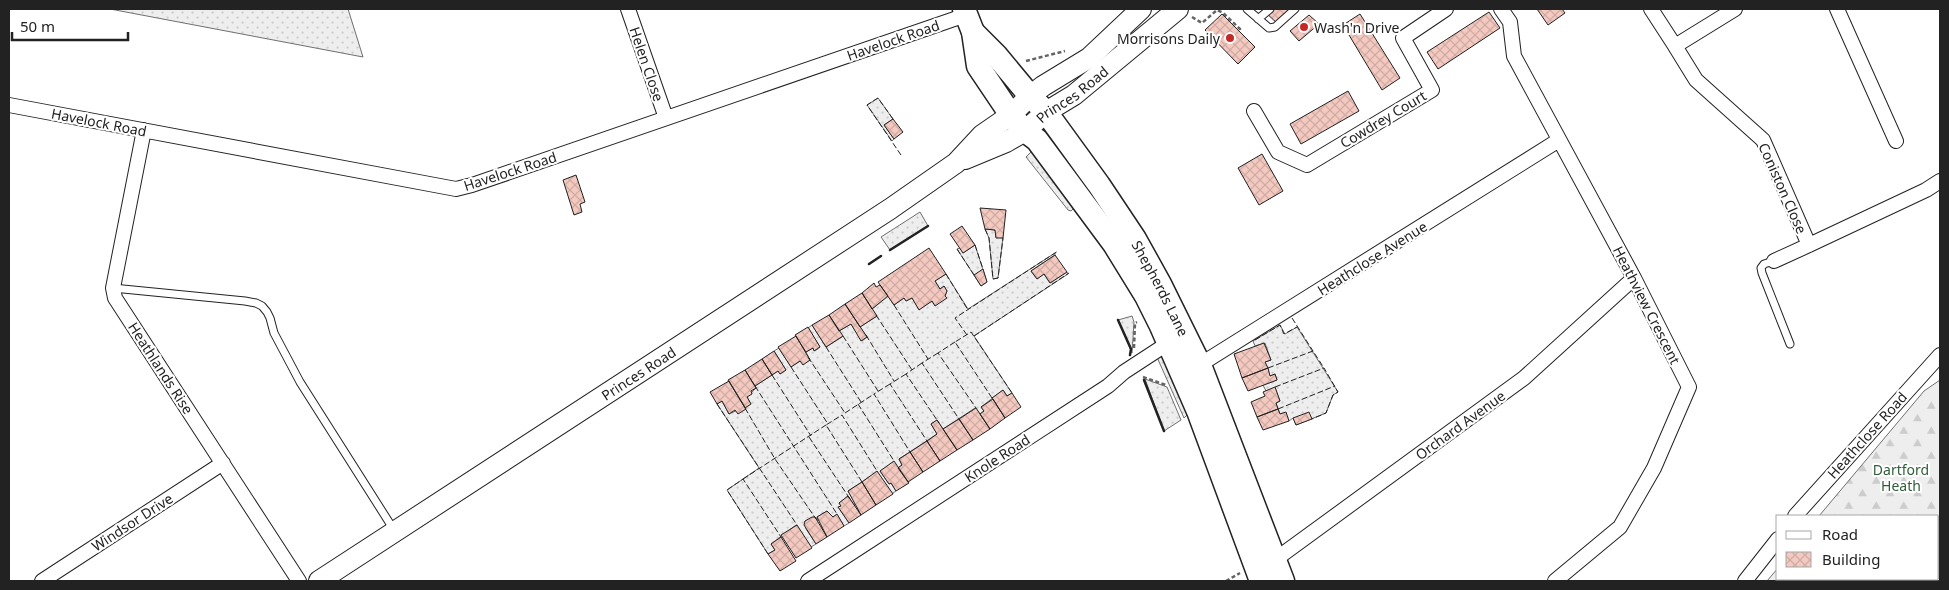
<svg xmlns="http://www.w3.org/2000/svg" width="1949" height="590" font-family="'Noto Sans',sans-serif">
<style>
.grass{fill:url(#grass-dots);stroke:#6f6f6f}
.forest{fill:url(#forest-firs);stroke:#6f6f6f}
.building{fill:url(#building-cross-hatch);stroke:#222}
.lines{fill:none;stroke-linecap:round;stroke-linejoin:round}
.lane-casing{stroke:#222;stroke-width:9}
.street-casing{stroke:#222;stroke-width:16}
.secondary-casing{stroke:#222;stroke-width:22}
.primary-casing{stroke:#222;stroke-width:25}
.path{stroke:#646464;stroke-width:2.5;stroke-dasharray:4 2.5;stroke-linecap:butt}
.lane{stroke:#fff;stroke-width:7}
.street{stroke:#fff;stroke-width:14}
.secondary{stroke:#fff;stroke-width:20}
.primary{stroke:#fff;stroke-width:22}
.fence{stroke:#222;stroke-width:1;stroke-dasharray:6 2.5;stroke-linecap:butt}
.wall{stroke:#222;stroke-width:2.5}
.poi-dot{fill:#c62828;stroke:#fff;stroke-width:2}
.labels{text-anchor:middle;dominant-baseline:central;stroke-width:4;stroke-linejoin:round;paint-order:stroke}
.poi-label{font-size:14px;fill:#222;stroke:#fff;text-anchor:start}
.street-label{font-size:14px;fill:#222;stroke:#fff}
.park-label{font-size:14px;fill:#2f5e38;stroke:#fff}
</style>
<defs>
<pattern id="grass-dots" width="8" height="8" patternUnits="userSpaceOnUse" patternTransform="scale(1.25)"><rect width="8" height="8" fill="#eee"/><path d="M2 2h.1M6 6h.1" fill="none" stroke="#ccc" stroke-width="1.8" stroke-linecap="round"/></pattern>
<pattern id="forest-firs" width="22" height="20" patternUnits="userSpaceOnUse" patternTransform="scale(1.25)"><rect width="22" height="20" fill="#eee"/><path d="M5 1l3.5 6h-7zM16 11l3.5 6h-7z" fill="#ccc"/></pattern>
<pattern id="building-cross-hatch" width="8" height="8" patternUnits="userSpaceOnUse" patternTransform="scale(1.25)"><rect width="8" height="8" fill="#f3c9c0"/><path d="M0 0l8 8M0 8l8-8" fill="none" stroke="#d0aca5"/></pattern>
</defs>
<rect width="100%" height="100%" fill="#fff"/>
<!-- grass -->
<path class="grass" d="M110 9H348L363 57Z
M878 98 893 119 884 125 894 139 892 141 867 105Z
M1032 151 1076 206 1071 211 1068 210 1026 157Z
M920 212 928 226 890 250 881 237Z
M985 229 995 230 996 237 1003 238 998 278 993 279 989 238Z
M975 245 987 282 981 286 957 249 960 248 963 253Z
M1055 253V255L1031 271 1037 279 1044 274 1050 283 1067 272 1068 274 974 336 1012 393 1007 396 1003 390 981 407 984 411 980 414 975 408 943 429 937 420 931 424 937 434 899 459 902 465 898 468 894 462 880 471 889 484 891 483 896 491 892 494 877 472 848 491 856 504 854 505 848 496 839 503 841 506 839 508 849 523 844 526 837 515 833 517 827 511 817 517 818 521 815 517 805 521 806 529 816 544 811 547 796 525 771 544 775 550 768 554 727 490 759 468 717 404 722 401 729 414 751 404 747 397 756 388 755 386 778 371 780 374 786 370 774 351 779 348 791 367 800 361 803 364 810 360 806 352 813 348 815 351 820 347 808 328 812 325 826 347 842 337 839 331 851 324 862 341 867 337 860 327 877 316 872 309 888 296 894 305 904 298 906 301 912 298 919 309 932 301 935 305 946 298 945 296 947 291 944 286 940 289 935 281 946 274 968 309Z
M1132 316 1134 322 1132 353 1118 320Z
M1280 325 1285 334 1297 327 1338 392 1333 395 1326 413 1296 425 1293 418 1289 421 1280 414 1276 403 1280 401 1275 388 1266 391 1263 385 1277 380 1275 374 1270 376 1265 362 1271 360 1265 343 1255 346 1253 341Z
M1163 353 1189 413 1184 418 1156 355Z
M1145 379 1167 387 1181 420 1164 431Z"/>
<!-- forest -->
<path class="forest" d="M1940 380V581H1767L1778 568V579H1938V516H1819L1924 391Z"/>
<!-- building -->
<path class="building" d="M1262 9H1287L1292 14 1280 26Z
M1537 9H1562L1565 13 1548 25Z
M1489 12 1500 28 1438 69 1427 52Z
M1222 14 1255 47 1238 64 1205 30Z
M1360 14 1400 78 1382 90 1343 25Z
M1309 15 1319 24 1299 41 1290 31Z
M1348 91 1359 111 1301 144 1290 124Z
M893 119 903 132 894 139 884 125Z
M1262 154 1283 191 1259 205 1238 168Z
M576 175 585 202 580 204 582 212 574 215 563 180Z
M980 208 1006 210 1003 238H996L995 230 985 229Z
M962 226 975 245 963 253 950 234Z
M929 248 946 274 935 281 940 289 944 286 947 291 945 296 947 298 935 306 932 301 919 310 912 298 906 301 904 298 894 305 878 282Z
M1055 255 1067 272 1050 283 1044 274 1037 279 1031 271Z
M983 269 987 282 981 286 974 275Z
M874 283 876 287 880 285 888 296 872 309 862 293Z
M862 293 877 316 860 327 845 304Z
M845 304 867 337 861 341 851 324 839 331 829 315Z
M829 315 843 336 826 347 812 325Z
M808 327 820 347 814 351 813 348 806 352 795 335Z
M796 336 810 360 803 365 800 361 791 367 778 347Z
M1264 343 1271 360 1265 362 1268 368 1242 378 1234 354Z
M774 351 786 370 780 374 778 371 772 375 762 359Z
M762 359 772 375 755 386 745 370Z
M1268 368 1270 376 1275 374 1277 380 1248 391 1242 378Z
M745 370 756 388 751 391 752 394 747 397 751 404 745 408 728 380Z
M729 381 746 409 738 414 735 410 729 414 722 401 717 404 710 392Z
M1275 387 1280 401 1276 403 1278 409 1257 417 1251 402 1265 396 1263 392Z
M1003 390 1007 396 1012 393 1021 407 1005 418 992 398Z
M993 399 1005 418 990 429 980 414 984 411 981 407Z
M976 408 990 429 973 440 959 419Z
M1278 409 1280 414 1286 412 1289 421 1263 430 1257 417Z
M1309 412 1312 419 1296 425 1293 418Z
M959 419 973 440 957 450 943 429Z
M937 420 957 450 940 461 927 441 937 434 931 424Z
M927 441 940 461 923 472 910 452Z
M910 452 923 472 908 482 898 468 902 465 899 459Z
M894 461 909 483 896 491 891 483 889 484 880 471Z
M877 471 893 494 876 505 862 482Z
M862 482 876 505 861 515 848 491Z
M848 496 861 515 849 523 838 507 841 506 839 503Z
M827 511 833 517 837 514 844 526 827 537 817 517Z
M812 517H815L827 537 816 544 804 525 805 521Z
M797 525 812 548 796 558 781 535Z
M781 537 796 561 780 571 768 554 775 550 771 544Z"/>
<g class="lines">
<!-- lane casing -->
<g class="lane-casing">
<path id="lane" d="M1247 9 1269 28 1275 27 1295 9
M1258 19 1270 9
M1774 261 1764 264 1761 268 1762 273 1790 344
M113 288 245 301 256 303 262 306 267 312 270 318 274 333 300 382 394 530"/>
</g>
<!-- street casing -->
<g class="street-casing">
<path id="street" d="M628 9 666 118
M1501 9 1510 22 1514 56 1634 278 1689 387 1654 468 1620 527 1555 581
M1651 9 1675 46 1735 9
M1837 9 1896 141
M1675 46 1696 80 1763 140 1809 245 1926 190 1940 181
M9 105 456 189 472 185 966 15
M1254 111 1278 152 1307 165 1432 90 1403 38 1446 9
M144 130 113 288 115 298 299 581
M1774 261 1809 245
M1193 369 1559 140
M1795 516 1940 355
M1276 559 1524 378 1634 278
M42 581 223 463
M808 581 1108 386 1124 372 1173 340
M1745 581 1778 539"/>
</g>
<!-- secondary casing -->
<g class="secondary-casing">
<g id="secondary">
<path id="s1" d="M965 159 1006 142 1025 131 1046 112 1074 95 1178 9"/>
<path id="s2" d="M319 581 890 209 956 163 982 135 1011 115 1030 96 1043 86 1089 58 1141 9"/>
</g>
</g>
<!-- primary casing -->
<g class="primary-casing">
<g id="primary">
<path d="M964 9 973 32 978 66 1011 115 1025 131 1037 140 1114 244 1146 296 1161 326 1198 411 1261 581"/>
<path id="s3" d="M973 32 996 55 1030 96 1046 112 1099 185 1135 239 1160 284 1200 365 1283 581"/>
</g>
</g>
<!-- path -->
<path class="path" d="M1192 17 1202 23 1217 10 1223 13 1240 29 1238 30
M1026 61 1065 51
M1134 348 1135 323 1137 322
M1143 377 1166 385
M1226 581 1240 573"/>
<!-- lane -->
<use href="#lane" class="lane"/>
<!-- street -->
<use href="#street" class="street"/>
<!-- secondary -->
<use href="#secondary" class="secondary"/>
<!-- primary -->
<use href="#primary" class="primary"/>
<!-- fence -->
<path class="fence" d="M893 119 878 98 867 105 901 155
M985 229 989 238 993 279 998 278 1003 238
M975 245 983 269
M957 249 974 275
M946 274 968 310
M894 305 928 359
M876 315 912 370
M1292 318 1313 351
M866 335 894 381
M967 335 955 318 1058 251
M843 336 878 391
M974 336 1069 273
M1255 340 1280 325 1284 334 1297 327
M955 342 938 353 976 408
M826 347 861 402
M938 353 922 363 959 419
M808 357 845 413
M922 363 906 374 939 423
M791 367 828 424
M1268 368 1313 351 1324 368
M906 374 890 384 927 441
M772 375 811 436
M890 384 874 394 910 452
M755 386 837 514
M1275 387 1324 368 1338 392 1333 395 1326 413 1312 419
M992 398 955 342 971 332 1012 393
M717 404 797 525
M858 404 894 461
M745 408 775 459 816 519
M1278 409 1335 386
M845 413 874 394
M809 437 850 499
M743 479 826 425
M862 482 826 425 842 415 877 471
M768 554 727 490 743 479 781 537"/>
<!-- wall -->
<path class="wall" d="M890 250 928 226
M869 264 881 256
M1118 320 1131 349 1130 355
M1144 380 1164 431"/>
</g>
<!-- markers -->
<g class="poi-dot">
<circle cx="1304" cy="27" r="5"/>
<circle cx="1230" cy="38" r="5"/>
</g>
<g class="labels">
<!-- poi labels -->
<g class="poi-label">
<text x="1314" y="27">Wash'n Drive</text>
<text x="1220" y="38" text-anchor="end">Morrisons Daily</text>
</g>
<!-- street labels -->
<g class="street-label">
<text transform="translate(893 40) rotate(-19)">Havelock Road</text>
<text transform="translate(647 64) rotate(71)">Helen Close</text>
<text stroke="none"><textPath href="#s1" startOffset="126">Princes Road</textPath></text>
<text transform="translate(1383 119) rotate(-31)">Cowdrey Court</text>
<text transform="translate(99 122) rotate(11)">Havelock Road</text>
<text transform="translate(510 171) rotate(-18)">Havelock Road</text>
<text transform="translate(1783 188) rotate(66)">Coniston Close</text>
<text transform="translate(1372 258) rotate(-32)">Heathclose Avenue</text>
<text stroke="none"><textPath href="#s3" startOffset="319">Shepherds Lane</textPath></text>
<text transform="translate(1647 305) rotate(63)">Heathview Crescent</text>
<text transform="translate(161 368) rotate(57)">Heathlands Rise</text>
<text stroke="none"><textPath href="#s2" startOffset="381">Princes Road</textPath></text>
<text transform="translate(1460 425) rotate(-36)">Orchard Avenue</text>
<text transform="translate(1867 435) rotate(-48)">Heathclose Road</text>
<text transform="translate(997 458) rotate(-33)">Knole Road</text>
<text transform="translate(132 522) rotate(-33)">Windsor Drive</text>
</g>
<!-- park labels -->
<g class="park-label">
<text x="1901" y="469">Dartford<tspan x="1901" dy="16">Heath</tspan></text>
</g>
</g>
<!-- border -->
<rect width="1949" height="590" fill="none" stroke="#222222" stroke-width="20"/>
<!-- legend -->
<rect x="1776" y="515" width="162" height="65" fill="#ffffff" stroke="#a7a7a7"/>
<rect x="1786" y="531" width="25" height="8" fill="#ffffff" stroke="#a7a7a7"/>
<text x="1822" y="540" font-size="15" fill="#222222">Road</text>
<rect x="1786" y="552" width="25" height="15" fill="url(#building-cross-hatch)" stroke="#a7a7a7"/>
<text x="1822" y="565" font-size="15" fill="#222222">Building</text>
<!-- scale -->
<path d="M12 32v8h116v-8" fill="none" stroke="#222222" stroke-width="2.5"/>
<text x="20" y="32" font-size="15" fill="#222222" stroke="#ffffff" stroke-width="4" paint-order="stroke">50 m</text>
</svg>
